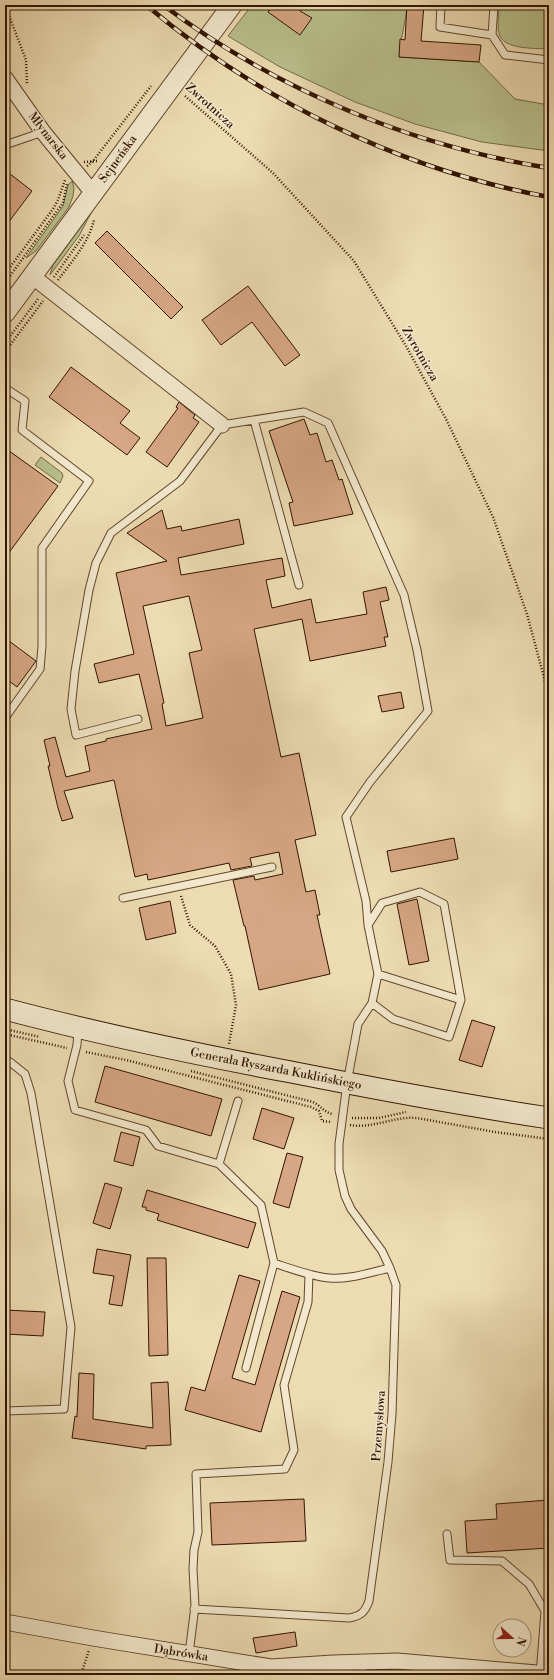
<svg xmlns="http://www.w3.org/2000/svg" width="554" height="1680" font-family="'Libre Bodoni',serif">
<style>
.green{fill:#b9c08c;stroke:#756a46}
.building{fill:#d7a684;stroke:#311400;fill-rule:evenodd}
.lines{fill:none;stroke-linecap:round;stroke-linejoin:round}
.service-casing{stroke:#60462c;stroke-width:9}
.minor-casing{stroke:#60462c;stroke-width:17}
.tertiary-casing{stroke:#60462c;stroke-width:21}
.secondary-casing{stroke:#311400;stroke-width:23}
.path{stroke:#311400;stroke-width:2.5;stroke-dasharray:1 2;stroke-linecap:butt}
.service{stroke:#f3e8cd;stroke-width:7}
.minor{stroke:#f3e8cd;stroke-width:15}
.tertiary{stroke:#f3e8cd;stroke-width:19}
.secondary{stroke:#f3e8cd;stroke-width:21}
.rail-casing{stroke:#311400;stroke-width:4.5}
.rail{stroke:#f3e8cd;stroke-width:3;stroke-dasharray:9;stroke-linecap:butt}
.labels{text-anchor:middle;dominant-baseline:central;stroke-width:3;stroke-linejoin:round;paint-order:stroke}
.street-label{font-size:12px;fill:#311400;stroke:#f3e8cd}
</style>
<rect width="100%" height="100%" fill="#eddcb2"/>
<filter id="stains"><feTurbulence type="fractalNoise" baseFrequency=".005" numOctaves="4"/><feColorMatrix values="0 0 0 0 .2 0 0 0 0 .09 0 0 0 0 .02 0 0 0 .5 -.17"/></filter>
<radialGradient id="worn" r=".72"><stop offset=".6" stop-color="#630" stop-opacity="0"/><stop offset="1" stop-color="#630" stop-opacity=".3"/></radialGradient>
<!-- green -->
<path class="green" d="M252 5H407C406 23 400 39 399 57L479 62 515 99 549 105V151L482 142 415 124 355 102 280 67 228 36Z
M500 5H527L549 7V49C535 48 502 50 499 33 497 25 499 15 499 7Z
M72 181 74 188 73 196 69 207 36 251 26 258 63 206 68 185Z
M91 213 79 236 50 275 53 265Z
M41 457 62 473 63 476 60 483 35 465Z
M376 1669H380L462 1675H370Z
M338 1671 343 1675H283L284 1673Z"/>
<!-- building -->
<path class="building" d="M273 5H304L300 11 312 18 300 35 268 12Z
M407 5H424L421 41 481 45 479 62 399 57 400 39 405 40Z
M5 170 32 191 5 227Z
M107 231 183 307 171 319 95 243Z
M248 286 300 355 285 366 252 322 221 345 202 320Z
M71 367 130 411 120 423 140 438 127 455 49 397Z
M179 402 195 415 193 418 199 422 167 467 146 452 178 408 176 407Z
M304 419 310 435 317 433 326 462 332 460 339 480 342 479 353 514 294 526 289 503 293 502 269 431Z
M5 448 58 486 5 558Z
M162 510 167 529 181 526 182 531 239 519 244 544 178 558 181 575 282 558 285 576 266 580 272 608 311 599 316 623 367 614 363 592 386 587 389 600 380 602 388 637H384L386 646 310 661 302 619 254 629 281 757 299 753 316 835 295 840 306 892 315 890 320 915H317L330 974 259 990 245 926H244L233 880 254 876 255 880 283 874 279 852 250 858 252 866 231 870 229 863 148 880 147 874 135 877 114 780 64 791 73 818 62 821 58 808 48 766H50L44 740 55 737 66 777 90 771 85 746 106 741V739L152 729 139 674 99 683 94 664 134 654 116 573 167 561 127 533ZM189 596 202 650 189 653 203 718 166 726 162 704 164 703 143 606Z
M5 638 36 661 17 687 5 678Z
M401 692 404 708 382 712 378 696Z
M454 838 458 859 391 872 387 851Z
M417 899 429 961 409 965 397 904Z
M170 901 176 933 146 940 139 908Z
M472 1020 495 1027 482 1067 459 1060Z
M105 1066 222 1099 211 1136 95 1102Z
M262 1108 294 1118 284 1149 253 1139Z
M121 1132 140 1137 133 1166 114 1161Z
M287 1153 303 1157 289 1208 273 1203Z
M105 1183 122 1188 110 1229 93 1223Z
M147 1190 256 1223 248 1248 157 1220 159 1214 146 1210V1207H142Z
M97 1249 131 1255 122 1306 109 1304 114 1276 93 1273Z
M147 1258H166L168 1355 149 1356Z
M239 1275 260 1281 232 1378 255 1385 282 1291 300 1297 261 1432 185 1410 191 1387 205 1391Z
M5 1310 45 1312 43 1336 5 1334Z
M79 1373 94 1374 93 1419 153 1428 151 1383 168 1382 171 1445 146 1446V1449L72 1438 75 1416 77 1417Z
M304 1499 306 1541 212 1545 210 1503Z
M549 1500V1548L467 1553 465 1521 497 1519 496 1504Z
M295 1632 297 1646 256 1653 253 1638Z"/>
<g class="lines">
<!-- service casing -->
<g class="service-casing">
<path id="service" d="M441 5 440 27 492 35
M494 5 492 35 505 55 549 60
M5 145 43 132
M5 388 25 401 22 430 89 481 42 548V646L40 669 5 718
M254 420 299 585
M138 719 76 735 71 709 75 671 89 590 96 563 111 533 180 481 222 425 304 412 328 423 404 595 417 650 428 711 370 782 346 817 366 901 368 925
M123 898 272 867
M378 974 372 1003 393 1019 449 1037 461 1000 444 904 420 892 382 903 368 925 378 974 461 1000
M78 1030 77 1045 68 1081 75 1110 146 1130 158 1146 219 1164 261 1205 274 1263C292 1269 310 1276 329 1278 349 1280 371 1272 390 1268
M5 1061 10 1062 25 1074 31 1093 71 1327 64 1409 5 1411
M219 1164 238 1101
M246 1368 274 1263
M447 1534 450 1560 502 1561 529 1584 545 1611 540 1675
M194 1609 349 1618C361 1616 365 1612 369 1601L388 1462 392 1414 396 1285 390 1268 382 1251 351 1209 345 1196 339 1170V1144L347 1083 358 1024 372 1003
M189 1654 195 1606 193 1569 194 1550 198 1532 196 1474 285 1469 294 1450 284 1385 308 1302 309 1274
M362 1662V1675"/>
</g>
<!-- minor casing -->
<g class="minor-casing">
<path id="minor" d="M5 78 43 132 93 193
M32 276 222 425
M5 1622 93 1638 271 1667 333 1663 397 1661 549 1674"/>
</g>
<!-- tertiary casing -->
<g class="tertiary-casing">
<path id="tertiary" d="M5 313 232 5"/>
</g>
<!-- secondary casing -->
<g class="secondary-casing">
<path id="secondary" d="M5 1009C99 1034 195 1054 291 1072 377 1089 463 1105 549 1118"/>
</g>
<!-- path -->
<path class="path" d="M5 5 26 60 27 84
M185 96 273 173 354 261 406 346 446 419 493 517 527 614 549 696
M84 162 97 161
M87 166 93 161 151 86
M5 274 53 209 58 200 65 180
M54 277 84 235
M58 280C72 261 88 244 94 220
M5 283 57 211 63 203 67 184
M5 343 38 299
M5 352 43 301
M181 896 190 925 215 946 231 974 236 1005 229 1044
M5 1029 40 1037
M5 1034 67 1048
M86 1052 126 1060 311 1107 319 1111 322 1121 332 1122
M191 1071 313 1102C321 1106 325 1113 333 1114
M352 1118H379L406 1112
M350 1125C373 1129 394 1116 417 1118L495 1132 549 1139
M205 1672 220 1675
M81 1675 89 1650"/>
<!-- service -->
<use href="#service" class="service"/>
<!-- minor -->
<use href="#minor" class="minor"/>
<!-- tertiary -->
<use href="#tertiary" class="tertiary"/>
<!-- secondary -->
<use href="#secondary" class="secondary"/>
<!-- rail casing -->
<g class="rail-casing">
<path id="rail" d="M146 5C260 101 402 170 549 197
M163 5C275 89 411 146 549 168"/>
</g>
<!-- rail -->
<use href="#rail" class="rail"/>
</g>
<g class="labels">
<!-- street labels -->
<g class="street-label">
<text transform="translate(210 106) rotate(42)">Zwrotnicza</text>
<text transform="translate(48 136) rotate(52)">Młynarska</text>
<text transform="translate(118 159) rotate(-54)">Sejneńska</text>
<text transform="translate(420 354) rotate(60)">Zwrotnicza</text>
<text transform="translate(276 1069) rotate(11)">Generała Ryszarda Kuklińskiego</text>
<text transform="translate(379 1426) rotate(-86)">Przemysłowa</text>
<text transform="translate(181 1653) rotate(9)">Dąbrówka</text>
</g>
</g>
<!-- margin -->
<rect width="554" height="1680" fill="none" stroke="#eddcb2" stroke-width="20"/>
<rect x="6" y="6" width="542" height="1668" fill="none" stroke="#311400" stroke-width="2"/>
<rect x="10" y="10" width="534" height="1660" fill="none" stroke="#311400"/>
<!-- north arrow -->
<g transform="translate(512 1638) rotate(111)"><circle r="19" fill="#f3e8cd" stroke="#a5937b"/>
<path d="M0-3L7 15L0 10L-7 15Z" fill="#8f2418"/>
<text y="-6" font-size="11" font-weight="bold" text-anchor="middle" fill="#311400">N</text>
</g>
<rect width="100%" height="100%" filter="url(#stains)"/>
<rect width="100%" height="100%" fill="url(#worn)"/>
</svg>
